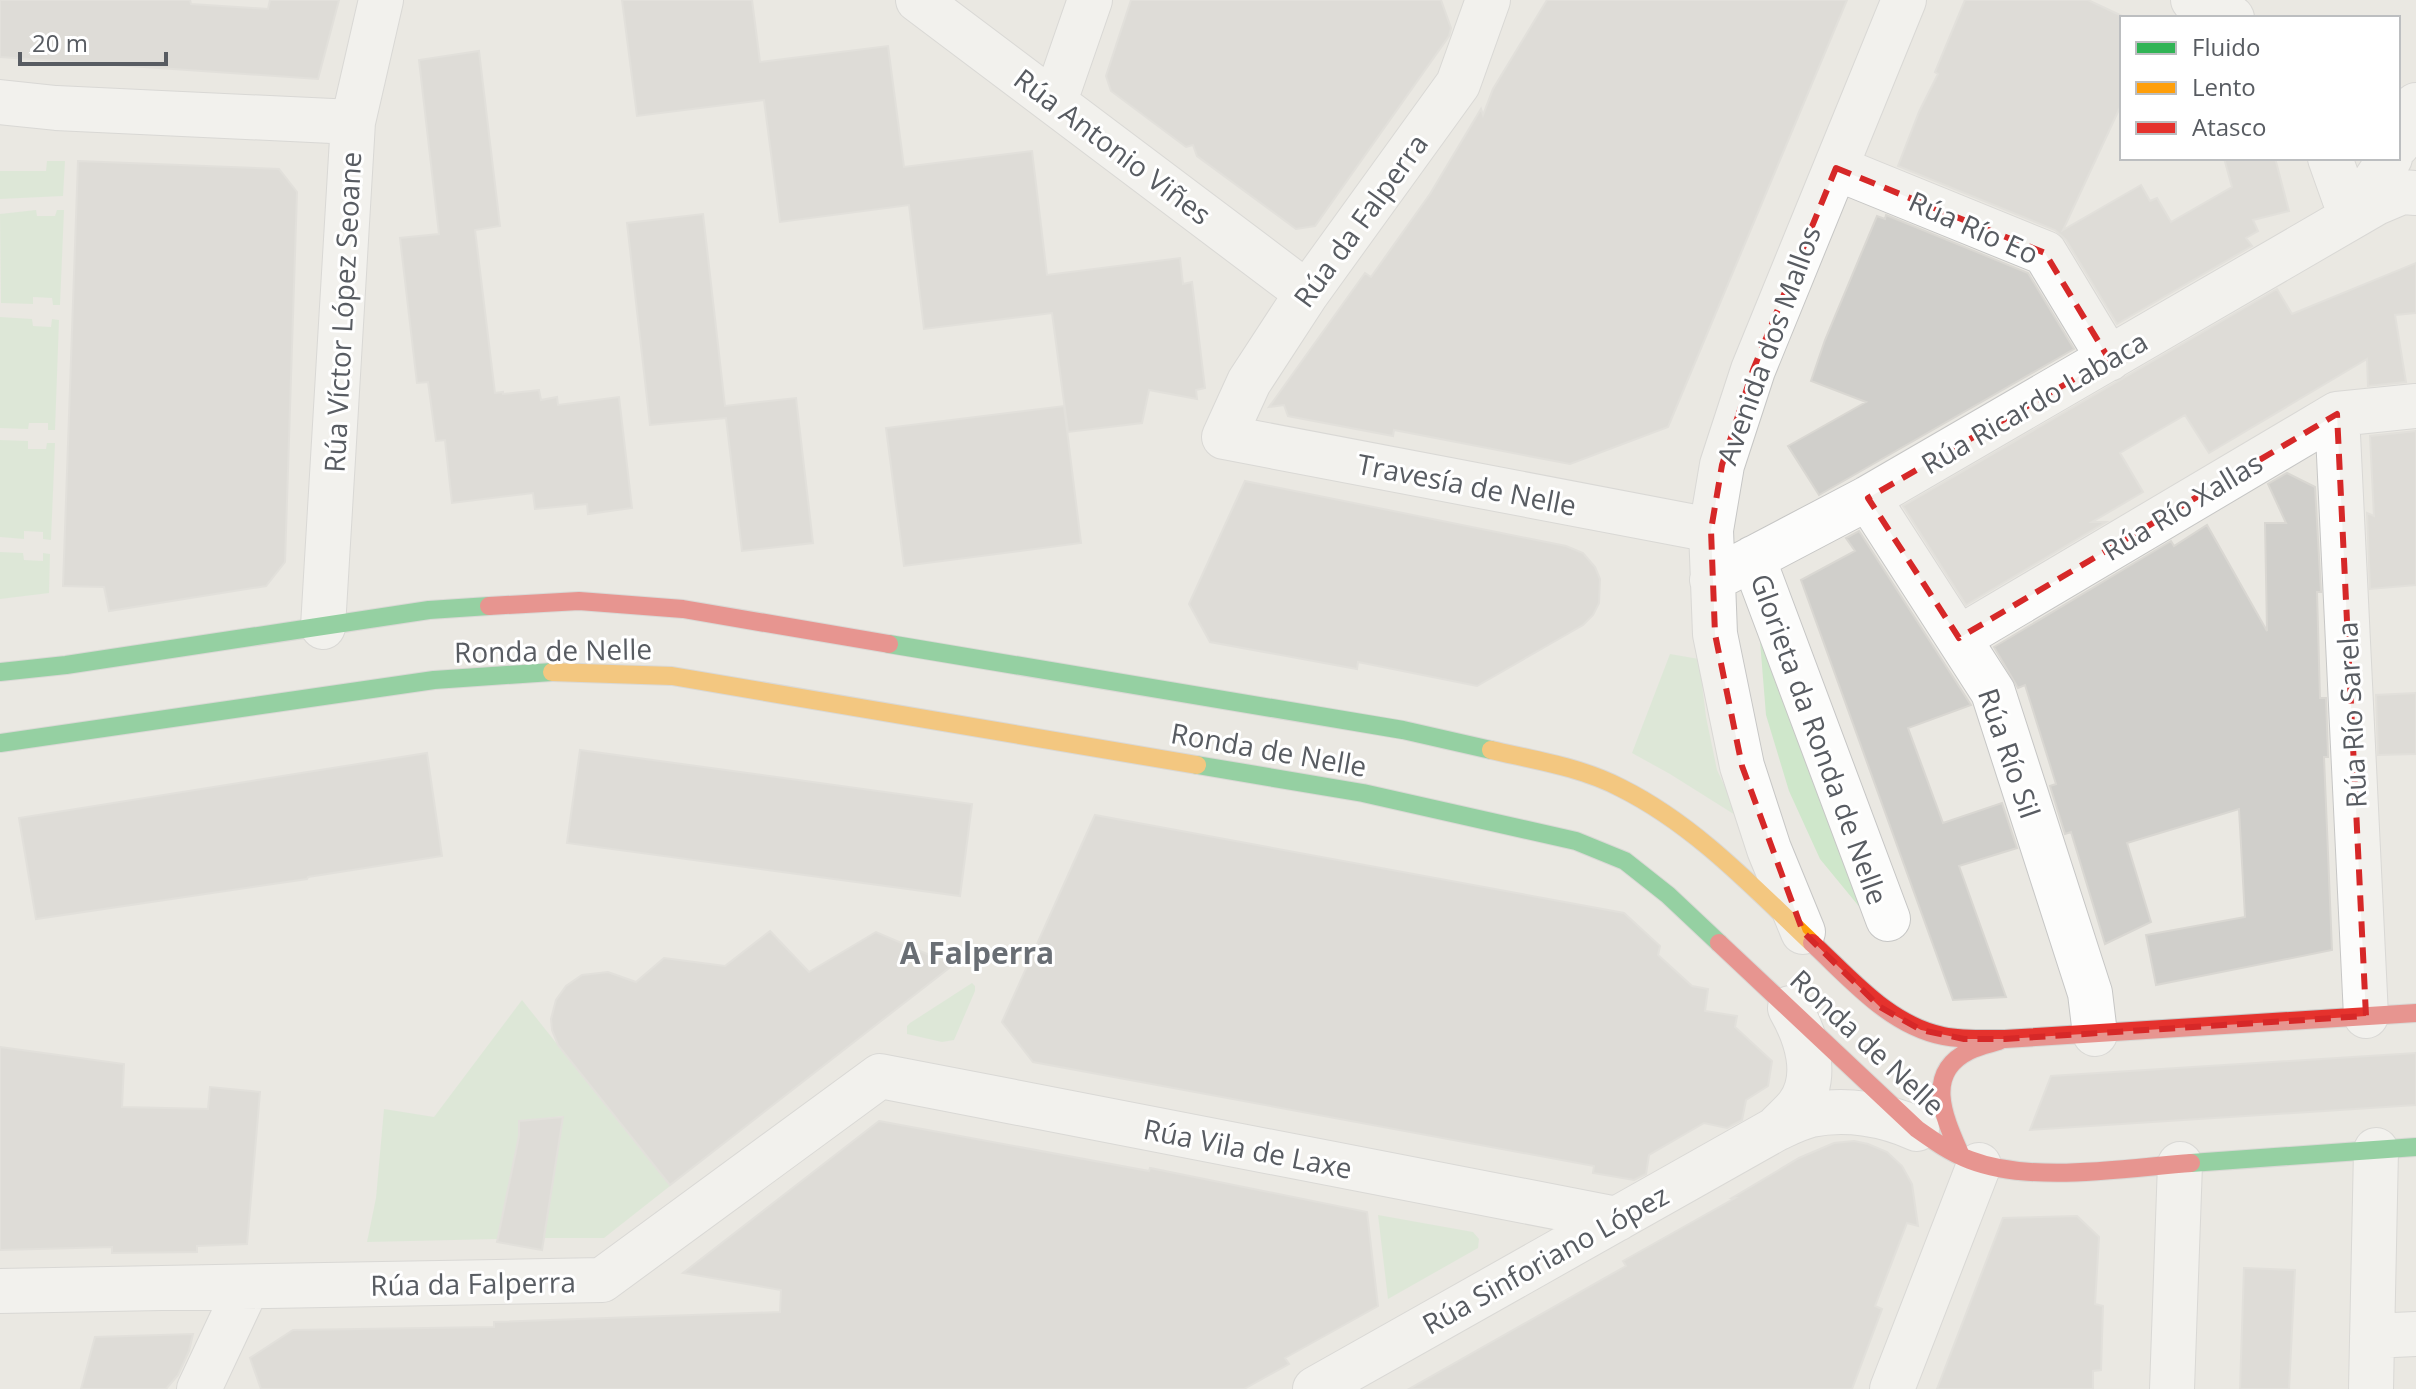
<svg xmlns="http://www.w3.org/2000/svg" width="2416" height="1389" font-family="'Open Sans',sans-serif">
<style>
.green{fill:#cfe7cb}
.building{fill:#d0cfcb;stroke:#d9d7d2;stroke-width:2}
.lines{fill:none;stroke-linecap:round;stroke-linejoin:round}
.street-casing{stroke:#c6c6c5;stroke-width:46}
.fast-casing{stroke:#c7c7c6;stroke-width:20}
.slow-casing{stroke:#c7c7c6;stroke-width:20}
.jam-casing{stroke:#c7c7c6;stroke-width:20}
.street{stroke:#fcfcfb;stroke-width:44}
.fast{stroke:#30b455;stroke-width:18}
.slow{stroke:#ff9f0a;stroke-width:18}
.jam{stroke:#e5322d;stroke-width:18}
.marked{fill:none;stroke:#d62828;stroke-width:6;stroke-dasharray:16 10;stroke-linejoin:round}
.labels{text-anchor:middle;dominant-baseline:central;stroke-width:6;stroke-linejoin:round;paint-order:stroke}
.street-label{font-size:28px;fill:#585c62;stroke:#fff}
.neighbourhood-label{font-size:30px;font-weight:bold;fill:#696e74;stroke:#fff}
</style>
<rect width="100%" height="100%" fill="#eae8e2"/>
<!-- green -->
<path class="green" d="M47 161H65L63 196 0 199V171H46Z
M36 210 37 216H55L57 210H64L60 305H53L52 298 33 297V304L1 303 0 214Z
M0 317 32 319 33 326 51 327 52 319 59 320 55 430H48V423H29L28 429 0 428Z
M0 440 28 441V449H46L47 443H55L51 540 43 539V532L24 531V539L0 537Z
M0 552 23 553 24 560 43 561V553L50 554 49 593 0 599Z
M1760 641 1880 932 1820 859 1789 791 1766 715Z
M1670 654 1699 659 1706 717 1717 770 1740 818 1670 774 1632 753Z
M972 983 975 986V991L954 1040 942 1042 907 1034V1026L910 1023Z
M522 1000 670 1186 604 1238H544L563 1116 522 1121 497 1239 367 1242 376 1198 384 1109 434 1117Z
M1378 1215 1473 1232 1479 1239 1478 1248 1388 1299Z"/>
<!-- building -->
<path class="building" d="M0 0H190L191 4 268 9 270 0H339L318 79 0 57Z
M622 0H752L760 62 888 46 904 167 1032 151 1047 275 1180 258 1183 284 1192 282 1205 388 1196 390 1197 399 1149 390 1142 423 1068 432 1052 313 924 329 909 205 780 222 764 100 637 116Z
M1131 0H1441L1451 28 1449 36 1315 226 1296 229 1197 156 1193 145 1186 147 1111 91 1106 76Z
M1547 0H1847L1668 427 1570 464 1394 430 1393 436 1288 416 1284 405 1269 407 1365 273 1371 277 1430 194 1481 109 1483 115 1493 89Z
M1965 0H2088L2122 16V103L2063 230 2141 185 2150 201 2157 198 2171 222 2232 187 2224 158H2275L2289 211 2253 220 2258 231 2246 238 2252 246 2117 324 2066 240 2055 230 1898 166 1919 112 1938 74 1935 72Z
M479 51 500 226 475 230 495 393 503 392V394L539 390 541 400 557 397 558 405 619 397 632 508 588 514 587 504 535 509 533 493 452 503 445 440 436 441 428 382 417 383 400 238 439 234 419 60Z
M78 161 279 169 297 192 285 562 266 586 109 611 104 587 63 586Z
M703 214 725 406 796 398 813 543 742 551 726 418 650 425 627 223Z
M1886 215 2028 273 2074 349 1819 495 1788 446 1866 402 1811 381 1825 340 1877 216 1885 219Z
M2416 263V313L2395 315 2406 382 2368 386 2367 359 2209 453 2185 415 2120 453 2143 492 2092 522H2106L1966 605 1903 506 2277 289 2292 314Z
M1064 406 1081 543 904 566 886 428Z
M2416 431V585L2370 589 2367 513 2374 516 2370 436Z
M2287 473 2315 487 2321 592H2317L2320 698H2326L2328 757H2324L2332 950 2156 985 2146 935 2245 917 2239 809 2127 843 2151 922 2105 944 2071 832 2065 834 2050 786 2056 784 2025 685 2018 688 1994 647 2171 541 2174 546 2207 525 2267 631 2265 523H2286L2268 484Z
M1245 481 1566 546 1583 553 1595 567 1600 579 1599 603 1593 615 1583 625 1477 686 1358 662 1357 669 1210 642 1189 604Z
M1859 531 1971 705 1908 728 1943 823 2002 803 2017 848 1959 866 2006 997 1953 1000 1801 580 1855 551 1846 538Z
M2416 693V754L2378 755 2376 695Z
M580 750 972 804 960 896 567 843Z
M427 753 442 856 308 877 307 879 36 919 19 818Z
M1095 815 1624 913 1660 946 1658 955 1692 986 1708 989 1705 1011 1737 1016 1735 1027 1772 1061 1768 1086 1746 1100 1742 1120 1727 1128 1704 1123 1649 1155 1646 1174 1634 1180 1593 1173 1594 1166 1033 1062 1002 1022Z
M770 931 809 972 876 932 953 965 670 1185 558 1045 552 1030 551 1019 556 1000 566 986 582 975 608 972 636 982 664 958 725 966Z
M0 1047 124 1064 122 1107 208 1109 210 1087 260 1092 247 1244 197 1246V1252L112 1253V1247L0 1250Z
M2416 1053V1105L2030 1130 2051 1076Z
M563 1117 542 1250 497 1242 519 1136V1121Z
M879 1121 1149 1171 1150 1168 1367 1212 1378 1306 1285 1358 1289 1364 1244 1389H261L250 1358 293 1330 494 1327V1322L780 1312 781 1290 683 1273Z
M1854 1141 1868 1144 1887 1152 1902 1166 1912 1184 1918 1226 1907 1223 1875 1306 1882 1309 1852 1389H1409L1626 1266 1623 1261 1735 1198H1732L1799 1158 1834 1143Z
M2077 1216 2099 1237 2095 1304 2103 1306 2101 1370 2093 1371V1389H1937L2003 1218Z
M2244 1268 2295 1270 2289 1389H2240Z
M193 1334 189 1351 178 1375 166 1389H81L95 1337Z"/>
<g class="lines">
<!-- street casing -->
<g class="street-casing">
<path id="street" d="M918 0 1307 293
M1488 0 1458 84 1307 293 1249 382 1224 437 1711 530
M2193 0 2232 18
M1055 101 1090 0
M0 102 56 108 353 122
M2398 144 2416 105
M2330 158 2351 217
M1836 168 2045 253 2109 359
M2352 216 2390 158
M2337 414 2366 1016
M1868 498 1993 692 2090 993 2095 1034
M1753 558 1888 919
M1712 580 1868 498 2376 203 2402 192 2416 193
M323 627 353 122 381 0
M1959 638 2337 414 2416 406
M1803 932 1769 849 1742 766 1715 634 1711 530 1722 465 1753 370 1904 0
M1776 1129C1783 1121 1792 1114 1798 1106 1820 1076 1806 1036 1790 1008
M0 1291 602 1280 880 1076 1617 1219
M2372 1336 2416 1334
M199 1389 247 1287
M1315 1389 1776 1129C1787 1124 1799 1118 1811 1115 1846 1108 1884 1114 1917 1129
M1892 1389 1979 1165
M2172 1389 2180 1164
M2371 1389 2376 1150"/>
</g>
<!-- fast casing -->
<g class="fast-casing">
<path id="fast" d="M889 644 1403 730 1491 750
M0 672 66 665 429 610 489 606
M0 743 434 680 552 672
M1197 765 1363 793 1576 841 1625 861 1668 895 1719 943
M2191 1163 2416 1147"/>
</g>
<!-- slow casing -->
<g class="slow-casing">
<path id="slow" d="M552 672 672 676 1197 765
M1491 750C1534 760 1581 767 1621 788 1695 825 1753 887 1812 943"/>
</g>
<!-- jam casing -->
<g class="jam-casing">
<path id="jam" d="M489 606 579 601 683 609 889 644
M1719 943 1917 1129C1934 1141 1951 1153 1970 1160 2033 1184 2125 1168 2191 1163
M1812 943C1851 979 1889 1025 1943 1036 1963 1040 1984 1039 2005 1039L2416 1013
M1961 1156C1946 1121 1922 1074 1969 1051 1978 1046 1989 1044 1999 1041"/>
</g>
<!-- street -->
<use href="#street" class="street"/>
<!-- fast -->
<use href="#fast" class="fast"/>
<!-- slow -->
<use href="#slow" class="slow"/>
<!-- jam -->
<use href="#jam" class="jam"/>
</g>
<!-- marked area -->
<path d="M0 0H2416V1389H0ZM1836 168 2045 253 2109 359 1868 498 1959 638 2337 414 2366 1016 2005 1039H1964L1921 1030 1880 1007 1803 932 1742 766 1715 634 1711 530 1722 465 1753 370Z" fill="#eae8e2" fill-opacity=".55" fill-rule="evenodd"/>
<path class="marked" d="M1836 168 2045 253 2109 359 1868 498 1959 638 2337 414 2366 1016 2005 1039H1964L1921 1030 1880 1007 1803 932 1742 766 1715 634 1711 530 1722 465 1753 370Z"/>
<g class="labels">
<!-- street labels -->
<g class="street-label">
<text transform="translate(1113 146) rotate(37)">Rúa Antonio Viñes</text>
<text transform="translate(1360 220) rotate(-54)">Rúa da Falperra</text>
<text transform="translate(1974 227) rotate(24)">Rúa Río Eo</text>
<text transform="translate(342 312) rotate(-87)">Rúa Víctor López Seoane</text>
<text transform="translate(1768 345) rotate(-70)">Avenida dos Mallos</text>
<text transform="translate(2034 402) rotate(-30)">Rúa Ricardo Labaca</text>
<text transform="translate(1467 484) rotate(11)">Travesía de Nelle</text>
<text transform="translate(2182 506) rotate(-31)">Rúa Río Xallas</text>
<text transform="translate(553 650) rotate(-1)">Ronda de Nelle</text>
<text transform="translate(2351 715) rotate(-93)">Rúa Río Sarela</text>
<text transform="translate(1820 739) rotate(70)">Glorieta da Ronda de Nelle</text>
<text transform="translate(1269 749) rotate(10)">Ronda de Nelle</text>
<text transform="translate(2010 753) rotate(71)">Rúa Río Sil</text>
<text transform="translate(1868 1042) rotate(43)">Ronda de Nelle</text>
<text transform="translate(1248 1148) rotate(11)">Rúa Vila de Laxe</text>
<text transform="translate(1545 1259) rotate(-29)">Rúa Sinforiano López</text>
<text transform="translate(473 1283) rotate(-1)">Rúa da Falperra</text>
</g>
<!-- neighbourhood labels -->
<g class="neighbourhood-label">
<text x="977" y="952">A Falperra</text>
</g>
</g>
<!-- legend -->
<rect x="2120" y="16" width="280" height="144" fill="#ffffff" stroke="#bcbec0" stroke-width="2"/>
<rect x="2136" y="42" width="40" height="12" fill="#30b455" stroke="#bcbec0" stroke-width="2"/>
<text x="2192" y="56" font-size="24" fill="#585c62">Fluido</text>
<rect x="2136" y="82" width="40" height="12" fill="#ff9f0a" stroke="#bcbec0" stroke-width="2"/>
<text x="2192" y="96" font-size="24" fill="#585c62">Lento</text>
<rect x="2136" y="122" width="40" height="12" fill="#e5322d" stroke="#bcbec0" stroke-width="2"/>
<text x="2192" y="136" font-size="24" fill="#585c62">Atasco</text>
<!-- scale -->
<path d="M20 52v12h146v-12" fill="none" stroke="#585c62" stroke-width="4"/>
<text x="32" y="52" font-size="24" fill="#585c62" stroke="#ffffff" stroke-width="6" paint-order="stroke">20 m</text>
</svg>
